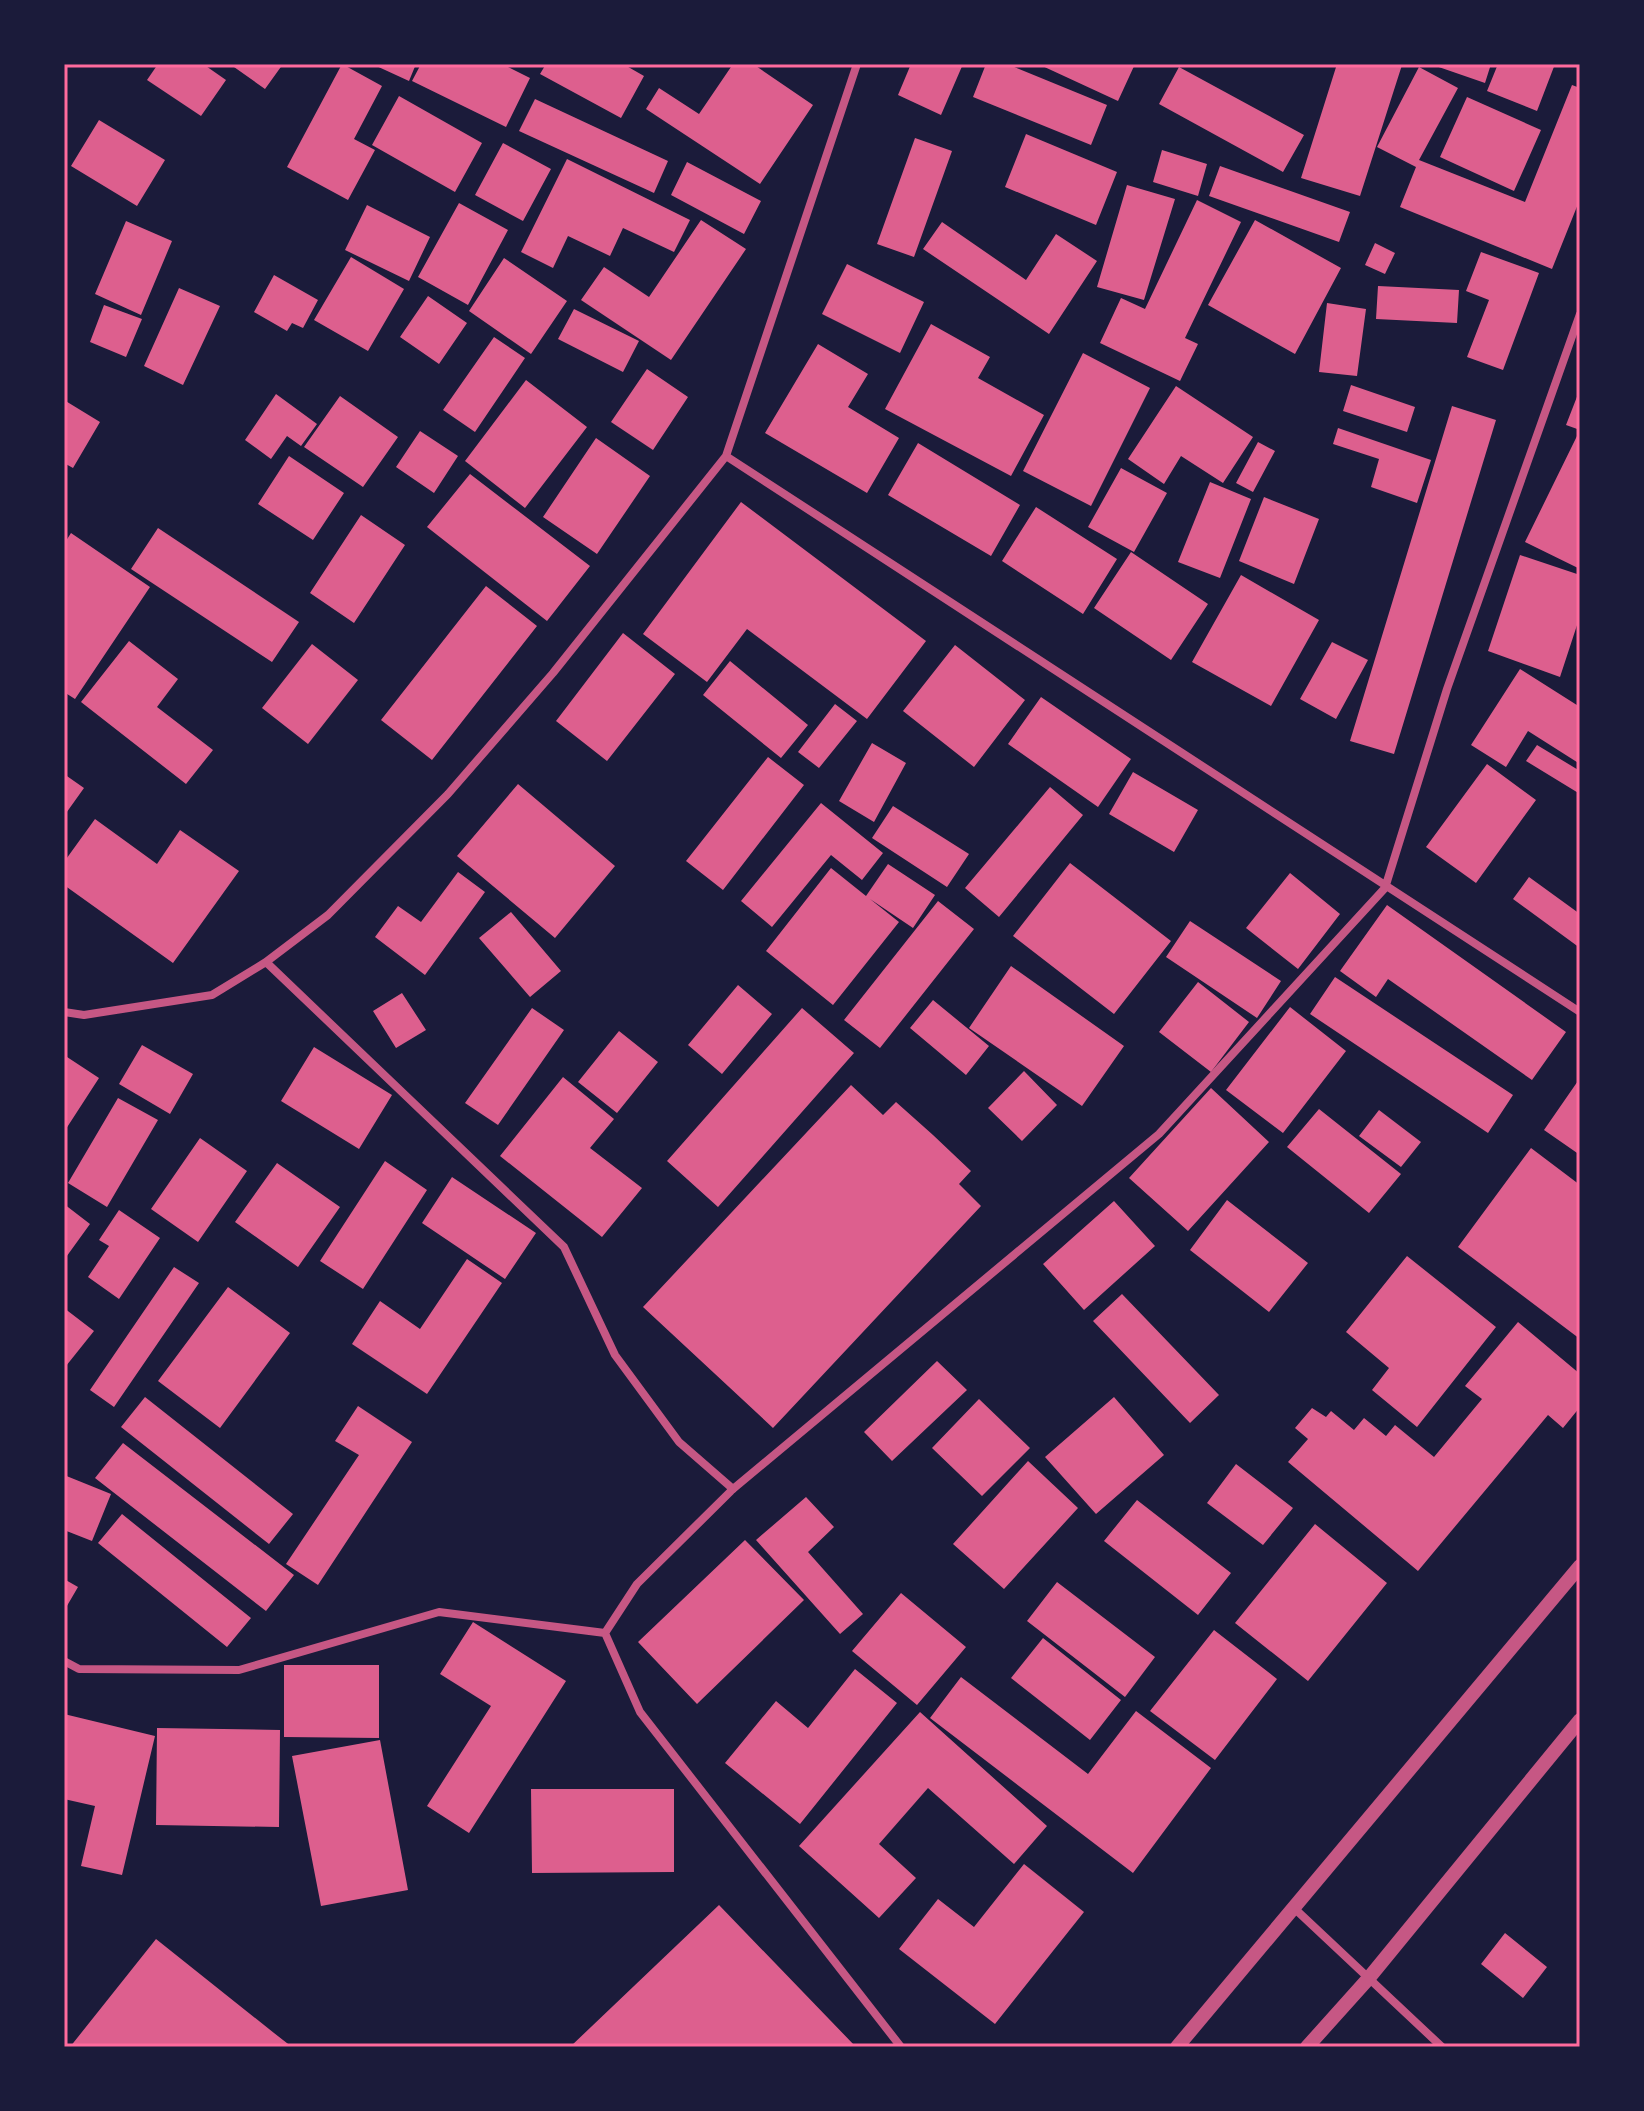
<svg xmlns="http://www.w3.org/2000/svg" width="1644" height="2111" font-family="'Work Sans',sans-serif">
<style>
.building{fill:#dd5f8e}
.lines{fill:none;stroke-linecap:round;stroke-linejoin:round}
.minor{stroke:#c65784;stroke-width:8}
.tertiary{stroke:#c65784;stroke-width:14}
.neatline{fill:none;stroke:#ff6b9d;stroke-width:3}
</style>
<rect width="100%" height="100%" fill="#1b1b3a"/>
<!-- building -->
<path class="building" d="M158 64H203L226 80 201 116 147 80Z
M237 64H283L265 89 234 67Z
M342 64 382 86 354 139 375 150 348 200 287 167Z
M372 64H416L409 81Z
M421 64H502L530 78 506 127 412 81Z
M546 64H623L644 76 621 118 540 74Z
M733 64H753L813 105 760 184 646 109 659 88 699 114Z
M911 64H963L941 115 898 95Z
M986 64H1007L1107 105 1091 145 973 97Z
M1038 64H1135L1118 101Z
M1337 64 1402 65 1360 196 1301 178Z
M1430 64H1491L1485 83Z
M1498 64H1555L1537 111 1487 91Z
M1179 67 1304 135 1283 172 1159 104Z
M1419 67 1458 88 1419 160 1525 202 1572 85 1580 88V199L1552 269 1400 207 1416 167 1377 147Z
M399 96 482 143 455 192 372 145Z
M1467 97 1541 130 1514 191 1440 157Z
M535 99 668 161 654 193 519 131Z
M99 120 165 160 137 206 71 166Z
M1026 134 1117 172 1096 225 1005 187Z
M915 138 952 151 914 257 877 244Z
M503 143 551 169 523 221 475 195Z
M1162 150 1207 164 1198 196 1153 182Z
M567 159 690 220 674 252 623 228 610 256 568 236 553 268 521 252Z
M687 162 761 201 744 234 671 195Z
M1220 166 1350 212 1339 242 1209 196Z
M1127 185 1175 199 1144 300 1097 287Z
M1197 200 1241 222 1185 338 1198 344 1180 381 1100 343 1121 298 1145 309Z
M459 203 508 230 468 305 418 277Z
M367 205 430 237 409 281 345 250Z
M701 220 746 249 671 360 581 300 604 267 649 297Z
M1255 220 1341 268 1295 354 1208 305Z
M126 221 172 241 141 315 95 294Z
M942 222 1026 280 1056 234 1097 261 1049 334 923 249Z
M1375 243 1395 253 1385 274 1365 265Z
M1481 252 1539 273 1503 370 1467 357 1489 300 1466 291Z
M351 257 404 289 368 351 314 320Z
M504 258 567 301 531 354 469 311Z
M847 264 924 302 900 353 822 314Z
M274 275 318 300 303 328 292 323 287 331 254 312Z
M1378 286 1459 290 1457 323 1376 319Z
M179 288 220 306 183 385 144 366Z
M428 296 467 323 439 364 400 337Z
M1327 303 1366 309 1357 376 1319 372Z
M104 305 142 319 126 357 90 342Z
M574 309 639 341 623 372 558 339Z
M931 324 990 357 978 378 1044 415 1011 476 885 409Z
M494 337 525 358 475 432 443 410Z
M818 344 868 374 848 407 899 438 867 493 765 433Z
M1083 353 1150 388 1091 506 1023 471Z
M647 369 688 397 653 450 611 422Z
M526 380 587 427 525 508 465 461Z
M1351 385 1415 407 1407 432 1343 411Z
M1176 386 1253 437 1223 483 1181 456 1164 484 1128 459Z
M1580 389V430L1566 425Z
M276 394 317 424 301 446 287 436 271 459 245 440Z
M340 396 398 437 363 487 304 447Z
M64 400 100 422 73 468 64 463Z
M1452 406 1496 420 1394 754 1350 741Z
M1338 428 1431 460 1417 503 1371 487 1379 459 1333 444Z
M420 431 458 456 434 493 396 467Z
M1577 436 1580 438V569L1525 542Z
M596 438 650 476 597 554 543 517Z
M1258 442 1275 451 1253 492 1236 483Z
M918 443 1020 505 991 556 888 495Z
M289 456 344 493 313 540 258 504Z
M1121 468 1167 493 1134 552 1088 527Z
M470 474 590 566 547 621 427 527Z
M1210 482 1251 499 1220 578 1178 562Z
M1264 497 1319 519 1294 584 1239 561Z
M741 502 926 641 867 719 747 629 707 682 643 634Z
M1036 507 1117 559 1083 614 1002 561Z
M361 515 405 545 354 623 310 593Z
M158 528 299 622 272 662 131 569Z
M71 533 150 587 75 699 64 692V544Z
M1131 552 1208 604 1171 660 1094 608Z
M1520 555 1580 575V616L1560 677 1488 651Z
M1241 575 1319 620 1271 706 1192 662Z
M486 586 537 626 432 760 381 720Z
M623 633 675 674 607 761 556 721Z
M129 641 178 679 157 707 213 750 186 784 81 702Z
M1332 642 1368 660 1336 719 1300 699Z
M312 644 358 680 308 744 262 708Z
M955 645 1025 700 974 767 903 711Z
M730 661 808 725 781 758 703 695Z
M1520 669 1580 707V764L1528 731 1506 767 1471 745Z
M1041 697 1131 759 1098 807 1008 744Z
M835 704 857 721 819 768 798 752Z
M872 743 906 763 874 822 839 801Z
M1537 745 1580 771V794L1526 761Z
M768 757 804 785 723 890 686 861Z
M1487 764 1536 800 1476 883 1426 847Z
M1133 772 1198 810 1174 852 1109 814Z
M64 774 84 788 64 816Z
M518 784 615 866 555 938 457 856Z
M1050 787 1083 815 999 917 965 888Z
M821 803 883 853 862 880 831 855 772 927 741 901Z
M893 806 969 854 947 887 872 838Z
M95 819 157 864 180 830 239 871 173 963 64 885V862Z
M1070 863 1171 941 1114 1014 1013 936Z
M888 864 935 895 913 928 870 899 899 922 833 1005 766 951 831 868 866 896Z
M458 872 485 892 425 975 375 937 398 906 421 922Z
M1290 873 1340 914 1298 969 1246 928Z
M1529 877 1580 914V948L1513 899Z
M938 901 974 929 880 1048 844 1020Z
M1387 905 1566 1032 1532 1080 1388 979 1376 997 1340 971Z
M511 912 561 971 530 997 479 938Z
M1190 921 1281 981 1257 1018 1166 957Z
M1011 966 1124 1046 1082 1106 969 1028Z
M1335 977 1513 1095 1488 1133 1310 1014Z
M1198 982 1249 1022 1211 1072 1159 1032Z
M738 985 772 1014 722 1074 688 1045Z
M402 993 426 1030 396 1048 373 1011Z
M933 1000 989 1046 966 1075 910 1028Z
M1290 1007 1346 1051 1283 1133 1226 1090Z
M532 1008 564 1030 498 1125 465 1103Z
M802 1008 854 1053 718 1207 667 1161Z
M619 1031 658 1062 617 1113 578 1082Z
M142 1045 193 1074 170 1114 119 1084Z
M314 1047 392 1095 359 1149 281 1101Z
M64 1055 99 1078 64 1132Z
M1024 1071 1057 1105 1022 1141 988 1108Z
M563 1077 614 1119 590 1148 642 1188 602 1237 500 1156Z
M1580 1078V1155L1544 1130Z
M851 1085 883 1115 896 1102 933 1135 971 1171 959 1184 981 1206 773 1428 643 1307Z
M1211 1088 1269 1142 1188 1231 1129 1178Z
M118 1098 158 1120 107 1207 68 1183Z
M1319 1109 1401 1174 1369 1213 1287 1147Z
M1379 1110 1421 1142 1401 1167 1359 1136Z
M200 1138 247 1171 198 1242 151 1209Z
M1531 1148 1580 1185V1339L1458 1247Z
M385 1161 427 1190 363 1289 320 1261Z
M277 1163 340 1207 298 1267 235 1222Z
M452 1177 536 1233 505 1279 422 1223Z
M1227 1200 1308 1263 1269 1312 1190 1250Z
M1114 1201 1155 1246 1084 1310 1043 1264Z
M64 1204 90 1224 64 1260Z
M119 1210 160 1238 119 1299 88 1277 109 1246 99 1240Z
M1407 1256 1496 1327 1417 1427 1372 1390 1389 1368 1346 1332Z
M467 1259 502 1283 427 1394 352 1344 380 1301 420 1329Z
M174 1267 199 1283 114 1407 90 1390Z
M228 1287 290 1333 220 1428 158 1381Z
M1122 1294 1219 1395 1190 1423 1093 1321Z
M64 1308 94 1331 66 1366 64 1364Z
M1518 1322 1580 1374V1407L1563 1428 1548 1415 1418 1571 1288 1462 1308 1439 1295 1428 1312 1408 1326 1417 1331 1411 1354 1430 1364 1418 1386 1436 1395 1425 1434 1457 1482 1399 1465 1386Z
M937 1361 967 1390 892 1461 864 1432Z
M145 1397 293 1514 269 1544 121 1427Z
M1114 1397 1164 1455 1096 1514 1045 1457Z
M979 1399 1030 1448 982 1496 932 1448Z
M358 1406 412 1442 318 1585 286 1564 359 1455 335 1441Z
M123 1443 294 1575 266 1611 95 1478Z
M1028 1461 1078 1508 1004 1589 953 1544Z
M1236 1464 1293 1508 1263 1545 1207 1503Z
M64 1475 111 1494 92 1541 64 1530Z
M806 1497 834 1527 808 1552 863 1614 840 1634 756 1540Z
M1137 1500 1231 1573 1198 1615 1104 1541Z
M122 1514 251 1618 227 1647 98 1543Z
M1315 1524 1387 1583 1308 1681 1235 1623Z
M745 1540 804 1600 697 1704 638 1642Z
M64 1579 78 1587 64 1611Z
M1057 1582 1155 1657 1125 1697 1027 1621Z
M901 1593 966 1647 917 1705 852 1651Z
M473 1622 566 1681 469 1833 427 1806 491 1706 440 1674Z
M1214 1630 1277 1679 1215 1760 1150 1711Z
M1043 1638 1121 1700 1090 1740 1011 1678Z
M284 1665H379V1738L284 1737Z
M855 1669 897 1703 800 1824 725 1763 776 1701 808 1728Z
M961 1677 1088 1774 1136 1711 1211 1768 1133 1873 930 1718Z
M920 1712 1047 1826 1014 1864 928 1788 879 1844 916 1878 879 1918 799 1846Z
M64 1714 155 1736 122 1875 81 1866 95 1806 64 1799Z
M157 1728 280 1730 279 1827 156 1825Z
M380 1740 408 1890 321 1906 292 1756Z
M531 1789H674V1872L532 1873Z
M1024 1864 1084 1912 995 2024 899 1949 938 1899 974 1927Z
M719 1905 856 2047H570Z
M1505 1933 1547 1967 1523 1998 1481 1964Z
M156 1939 274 2033 292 2047H70Z"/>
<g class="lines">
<!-- minor -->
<path class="minor" d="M726 456 1580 1012
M266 962 564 1247 615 1355 679 1442 733 1489
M64 1012 84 1015 212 995 266 962 328 915 448 794 553 673 726 456 857 64
M605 1633 637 1584 733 1489 1159 1134 1385 888 1447 689 1580 314
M605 1633 640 1712 901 2047
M64 1661 79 1669 239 1670 439 1612 605 1633
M1294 1908 1442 2047"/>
<!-- tertiary -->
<path class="tertiary" d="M1177 2047 1580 1566
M1307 2047 1368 1979 1580 1720"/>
</g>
<!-- border -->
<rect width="1644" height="2111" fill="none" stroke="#1b1b3a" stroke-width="132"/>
<rect x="66" y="66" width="1512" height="1979" class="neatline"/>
</svg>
